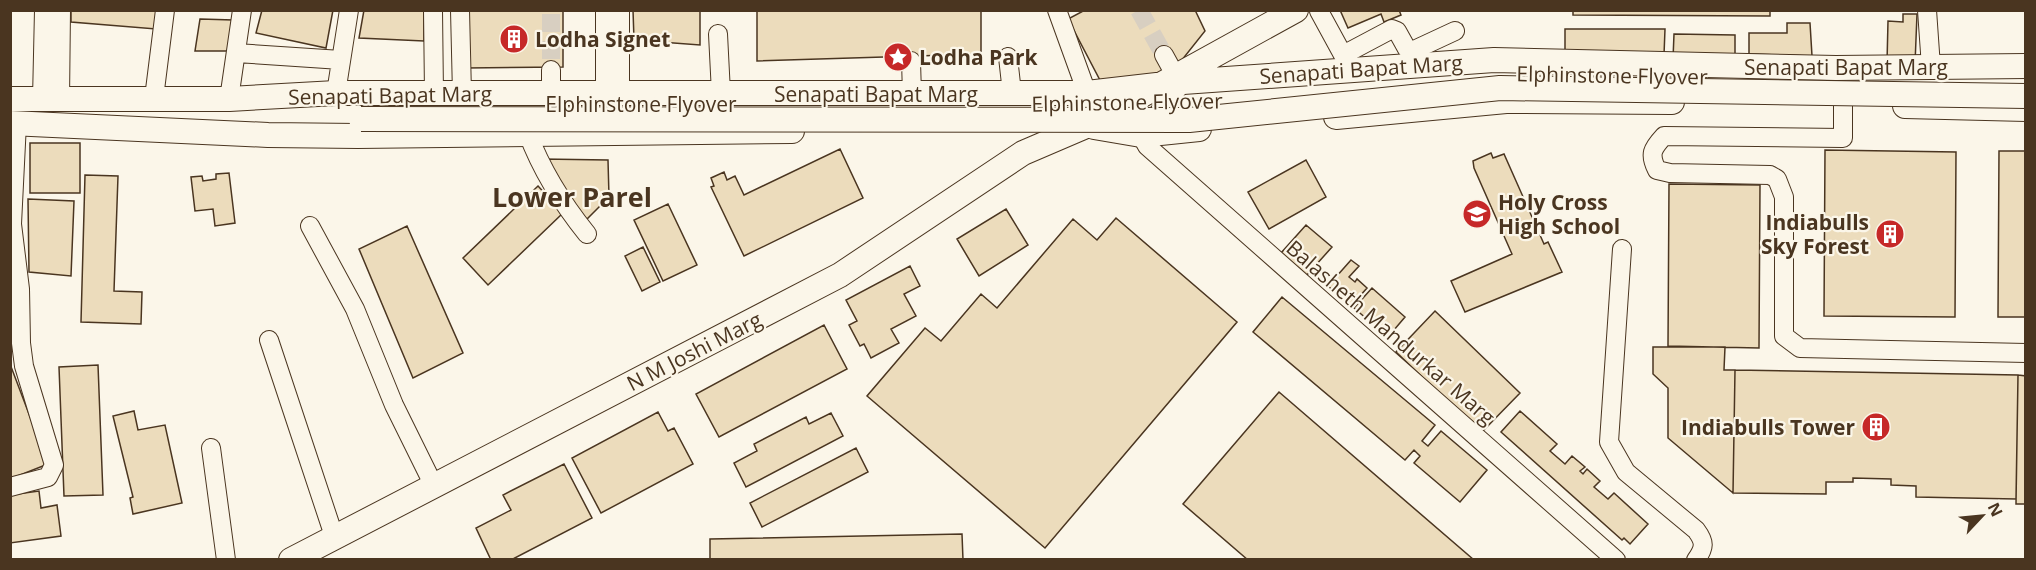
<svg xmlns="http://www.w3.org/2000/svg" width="2036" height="570" font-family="'Open Sans',sans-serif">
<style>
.building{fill:#ecdcbc;stroke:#4a3520;stroke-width:1.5}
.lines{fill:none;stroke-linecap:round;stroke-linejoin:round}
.minor-tunnel{stroke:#d8cfc1;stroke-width:18;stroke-dasharray:18 9;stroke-linecap:butt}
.minor-casing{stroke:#4a3520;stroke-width:20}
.major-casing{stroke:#4a3520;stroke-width:26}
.minor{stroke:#fbf6e9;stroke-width:18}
.major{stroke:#fbf6e9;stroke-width:24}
.major-bridge-casing{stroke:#4a3520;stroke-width:26;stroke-linecap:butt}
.major-bridge{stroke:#fbf6e9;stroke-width:24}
.labels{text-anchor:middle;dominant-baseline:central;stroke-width:4.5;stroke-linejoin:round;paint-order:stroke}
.poi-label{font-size:21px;font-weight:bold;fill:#4a3520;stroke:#fbf6e9;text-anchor:start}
.street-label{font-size:21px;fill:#4a3520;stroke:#fbf6e9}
.district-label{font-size:27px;font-weight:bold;fill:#4a3520;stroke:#fbf6e9}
</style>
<rect width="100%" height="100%" fill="#fbf6e9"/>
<!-- building -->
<path class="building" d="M71 10H159L156 29 71 22Z
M262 10H333L326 48 256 33Z
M364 10H424V41L359 38Z
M466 10H563V67L466 68Z
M633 10H700V45L634 40Z
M757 10H981V54L757 61Z
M1085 10H1195L1205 31 1166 80 1102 84 1068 19Z
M1340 10H1399L1401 15 1384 22 1381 14 1348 28Z
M1573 10H1770V16L1573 15Z
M1903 14H1917L1915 64 1887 63 1888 21 1903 22Z
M200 19 233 20 232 51H195Z
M1787 23H1810L1812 56 1749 54V33H1787Z
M1565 29H1665L1664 55 1565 54Z
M1674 34 1735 35V60L1673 59Z
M30 143H80V193H30Z
M840 149 863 198 744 256 711 187 714 186 711 178 724 172 727 180 735 176 744 195Z
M1825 150 1956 152 1955 317 1824 316Z
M1999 151H2026V317H1998Z
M1491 153 1493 158 1504 154 1544 244 1548 242 1562 272 1465 312 1451 281 1512 254 1474 168 1473 161Z
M541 159 608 160 609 197 583 223Z
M1306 160 1326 197 1269 229 1248 192Z
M229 173 235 223 215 226 213 209 195 211 191 177 202 176 203 181 216 179V174Z
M85 175 118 176 114 291 142 292 141 324 81 322Z
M1669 184 1760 185 1759 348 1668 346Z
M538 186 563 213 488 285 463 258Z
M28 199 74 201 71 276 29 272Z
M668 204 697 265 663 281 634 220Z
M1006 209 1028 245 979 276 957 239Z
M1116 218 1237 322 1045 548 867 396 925 328 941 341 981 294 997 308 1073 219 1097 240Z
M1306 225 1332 247 1307 275 1281 253Z
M407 226 463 353 413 378 359 249Z
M643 247 660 282 642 291 625 256Z
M1351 260 1359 266 1349 277 1355 282 1357 279 1367 288 1351 306 1328 286Z
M910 266 920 286 904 294 916 316 891 329 899 343 871 358 864 344 860 346 849 325 857 321 846 300Z
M1372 288 1405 317 1388 337 1354 308Z
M1282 297 1435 425 1422 441 1428 446 1441 431 1487 470 1460 502 1414 463 1420 456 1414 450 1405 460 1253 332Z
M1435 311 1520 393 1481 433 1396 352Z
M824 325 847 369 719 437 696 394Z
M1653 347H1725L1724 370H1735L1733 493 1668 438V388L1653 374Z
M10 364 48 464 10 479Z
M98 365 103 495 64 496 59 367Z
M1735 370 2018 375 2016 499 1916 497V486L1891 485V479L1853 478V482H1826V494L1733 493Z
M2018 375 2026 376V504H2016Z
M1279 392 1474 560H1248L1183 504Z
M134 411 138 430 165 425 182 503 133 514 130 498 133 497 113 416Z
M1520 411 1557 444 1550 451 1565 464 1572 456 1585 467 1580 471 1583 474 1587 469 1600 481 1594 487 1608 499 1614 493 1648 524 1630 544 1624 538 1622 540 1501 432Z
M658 412 668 431 674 428 693 464 601 513 572 458Z
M831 413 843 436 746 487 734 463 757 451 754 444 806 417 809 424Z
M856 448 868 472 762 527 750 503Z
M564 464 592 518 511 560H491L476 528 511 510 503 495Z
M39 491 41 508 57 505 61 536 10 543V495Z
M962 534 963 560H710V539Z"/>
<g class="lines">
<!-- minor-tunnel -->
<path class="minor-tunnel" d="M1139 10 1164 55
M551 14V70"/>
<!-- minor casing -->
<g class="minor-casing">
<path id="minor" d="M433 10 434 94
M460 10 462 94
M1057 10 1087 93 1086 126
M1927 10 1931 67
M1319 11 1343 55 1392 29 1397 31 1407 49 1412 51 1455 31
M718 34 721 93
M236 53 341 60
M1164 55 1175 75
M1008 57 1012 93
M911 61 912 94
M551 70V94
M1183 82 1141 135 1147 146 1616 560
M336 93 349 10
M605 93V10
M620 94V10
M154 98 165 10
M42 99 44 10
M229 99 242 10
M60 100 61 10
M1843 104V138L1664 136C1652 149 1649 154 1657 170L1670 173 1770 175 1777 179 1784 197V336L1800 348 2026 353
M528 134C542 171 562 203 587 234
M310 226 355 309 394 405 434 486
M1622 249 1609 442 1626 472 1696 530C1705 542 1705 547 1696 560
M269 340 334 536
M211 448 226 560
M10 487 48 477 54 465 24 366 21 343 20 289 12 224 17 123"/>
</g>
<!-- major casing -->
<g class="major-casing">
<path id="major" d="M10 99H229L336 93H1087L1183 82 1494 60 1836 68 2026 66
M1905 106 2026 109
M1336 117 1506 101 1672 102
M10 123 268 135 358 136 792 131
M1094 127 1141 135 1199 129
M291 560 840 275 1023 153 1086 126 1296 10"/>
</g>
<!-- minor -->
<use href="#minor" class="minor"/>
<!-- major -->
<use href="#major" class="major"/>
<!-- major-bridge casing -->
<g class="major-bridge-casing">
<path id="major-bridge" d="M361 119 1189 120 1500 88 2026 96"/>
</g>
<!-- major-bridge -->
<use href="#major-bridge" class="major-bridge"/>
</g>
<!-- icons -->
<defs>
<g id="building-disc" transform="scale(1.5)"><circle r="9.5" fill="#c62828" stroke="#fbf6e9"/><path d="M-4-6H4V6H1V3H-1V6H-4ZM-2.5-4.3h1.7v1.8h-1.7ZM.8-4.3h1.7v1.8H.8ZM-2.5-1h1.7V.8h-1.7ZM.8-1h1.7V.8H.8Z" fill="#fff"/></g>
<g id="sight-disc" transform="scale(1.5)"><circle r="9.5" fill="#c62828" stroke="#fbf6e9"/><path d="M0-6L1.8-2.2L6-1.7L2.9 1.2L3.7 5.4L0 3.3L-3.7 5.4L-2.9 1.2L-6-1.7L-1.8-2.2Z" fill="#fff"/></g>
<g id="school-disc" transform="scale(1.5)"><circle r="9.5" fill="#c62828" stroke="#fbf6e9"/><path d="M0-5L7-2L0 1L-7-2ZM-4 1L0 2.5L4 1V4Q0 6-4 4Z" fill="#fff"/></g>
</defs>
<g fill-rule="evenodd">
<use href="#building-disc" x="514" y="39"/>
<use href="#sight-disc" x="898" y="57"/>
<use href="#school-disc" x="1477" y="214"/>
<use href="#building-disc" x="1890" y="234"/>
<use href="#building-disc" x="1876" y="427"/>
</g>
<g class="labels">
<!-- poi labels -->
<g class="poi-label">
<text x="535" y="39">Lodha Signet</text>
<text x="919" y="57">Lodha Park</text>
<text x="1498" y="202">Holy Cross<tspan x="1498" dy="24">High School</tspan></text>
<text x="1869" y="222" text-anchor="end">Indiabulls<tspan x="1869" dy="24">Sky Forest</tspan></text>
<text x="1855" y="427" text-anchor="end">Indiabulls Tower</text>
</g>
<!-- street labels -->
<g class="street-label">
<text x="1846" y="67">Senapati Bapat Marg</text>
<text transform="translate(1361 69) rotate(-4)">Senapati Bapat Marg</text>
<text transform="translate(1612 75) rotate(1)">Elphinstone Flyover</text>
<text x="876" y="94">Senapati Bapat Marg</text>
<text transform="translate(390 95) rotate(-1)">Senapati Bapat Marg</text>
<text transform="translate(1127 102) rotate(-1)">Elphinstone Flyover</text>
<text x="641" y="104">Elphinstone Flyover</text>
<text transform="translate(1391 332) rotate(41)">Balasheth Mandurkar Marg</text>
<text transform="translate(694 351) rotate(-27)">N M Joshi Marg</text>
</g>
<!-- district labels -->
<g class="district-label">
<text x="572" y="196">Lower Parel</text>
</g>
</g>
<!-- border -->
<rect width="2036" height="570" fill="none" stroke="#4a3520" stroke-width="24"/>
<!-- north arrow -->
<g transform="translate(1982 516) rotate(64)" stroke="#fbf6e9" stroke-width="4.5" paint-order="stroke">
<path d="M0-4.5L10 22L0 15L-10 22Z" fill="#4a3520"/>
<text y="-9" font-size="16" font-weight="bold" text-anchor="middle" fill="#4a3520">N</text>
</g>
</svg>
